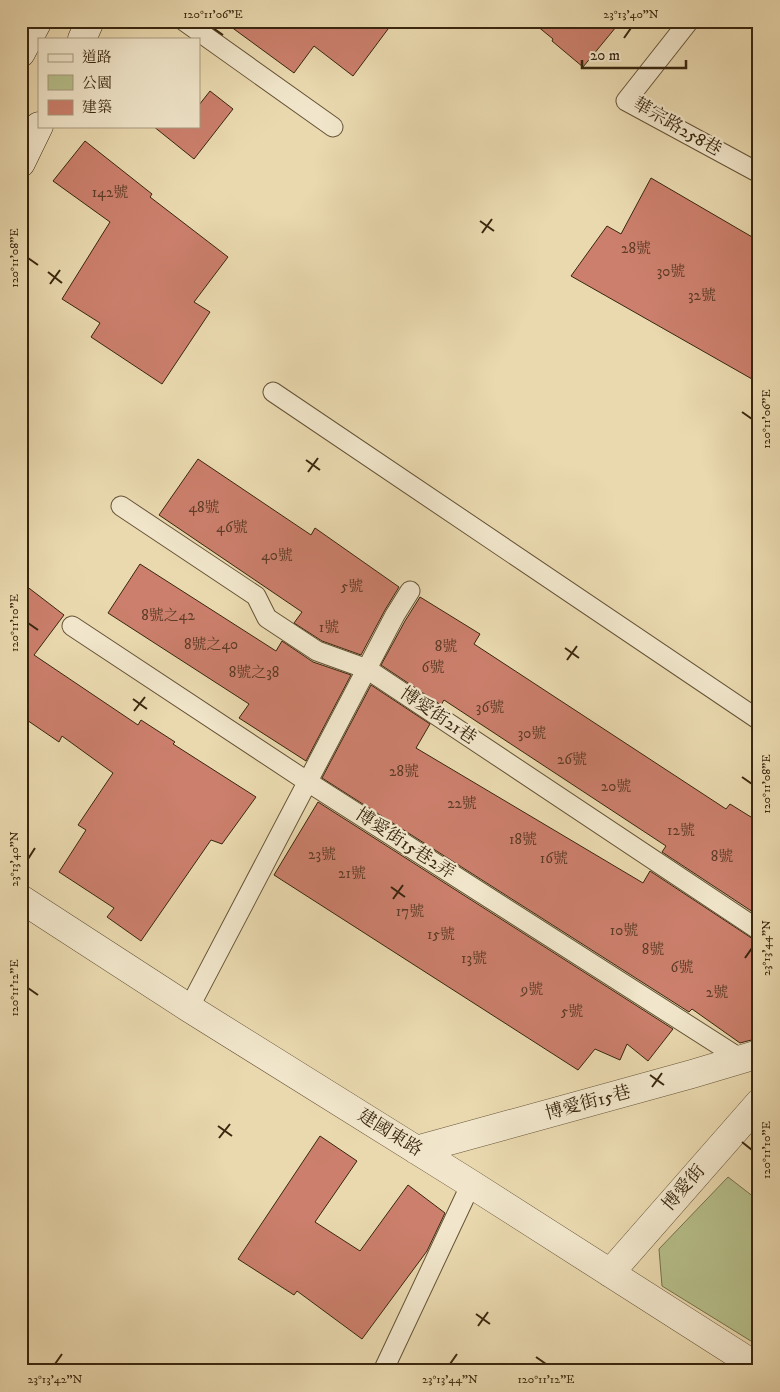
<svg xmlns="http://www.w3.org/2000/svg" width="780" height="1392" font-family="'IM FELL DW Pica','Noto Serif TC',serif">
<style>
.green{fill:#b6bf8b;stroke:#78724c}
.building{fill:#cb7f6c;stroke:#39260e}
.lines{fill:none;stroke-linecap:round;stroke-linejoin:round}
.lane-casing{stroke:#655336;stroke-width:21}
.street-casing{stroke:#655336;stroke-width:29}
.secondary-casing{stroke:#39260e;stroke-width:29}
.lane{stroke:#f1e6cb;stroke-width:19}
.street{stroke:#f1e6cb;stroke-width:28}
.secondary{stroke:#f1e6cb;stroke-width:28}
.ticks{fill:none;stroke:#39260e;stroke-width:2}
.labels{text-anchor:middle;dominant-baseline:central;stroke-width:4.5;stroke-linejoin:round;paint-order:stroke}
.number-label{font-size:15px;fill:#5e3c26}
.street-label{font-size:18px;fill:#39260e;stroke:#f1e6cb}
.neatline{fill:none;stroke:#39260e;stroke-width:2}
.ticks-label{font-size:12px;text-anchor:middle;fill:#39260e}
</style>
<rect width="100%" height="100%" fill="#ead9af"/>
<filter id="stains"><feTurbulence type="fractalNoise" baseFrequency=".004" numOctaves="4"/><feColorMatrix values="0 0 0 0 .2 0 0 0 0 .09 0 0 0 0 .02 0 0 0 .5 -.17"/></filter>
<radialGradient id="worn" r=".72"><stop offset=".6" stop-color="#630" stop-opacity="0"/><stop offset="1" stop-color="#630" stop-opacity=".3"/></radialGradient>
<!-- green -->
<path class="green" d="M728 1177 759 1201V1346L662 1286 659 1249Z"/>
<!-- building -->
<path class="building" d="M223 21H394L353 76 314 46 294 73Z
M531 21H621L583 67 552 41 553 39Z
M210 91 233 109 194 159 153 126H199V105Z
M85 141 152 194 150 197 228 257 194 302 210 312 162 384 91 337 100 323 62 299 110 222 53 181Z
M651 178 759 241V383L571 276 607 226 621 234Z
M198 459 311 535 315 528 399 587 385 610 361 655 322 641 294 623 302 612 159 515Z
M140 564 276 651 282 641 313 662 351 675 306 761 239 718 249 704 108 613Z
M21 582 64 615 34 655 138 725 141 720 175 742 173 744 256 797 222 844 211 840 141 941 107 917 114 908 59 872 86 830 78 825 113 773 62 736 59 742 21 716Z
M420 597 480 634 474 644 726 809 730 804 759 822V916L662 852 666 846 444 700 441 705 381 665 405 621Z
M371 685 430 724 416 748 643 883 650 871 753 939 759 941V1038L740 1043 692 1009 689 1012 322 778Z
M318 802 673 1029 648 1061 627 1044 620 1060 595 1049 578 1070 274 875Z
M320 1136 357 1161 315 1222 360 1251 408 1185 445 1213 427 1251 362 1339 297 1291 294 1295 238 1259Z"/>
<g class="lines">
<!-- lane casing -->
<g class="lane-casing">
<path id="lane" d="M184 21 333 127
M689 21 626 101 759 173
M273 392 759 720
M121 506 256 596 267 618 317 651 367 669 759 930
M72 626 308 782 741 1059
M189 1008 395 615 410 591
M383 1371 471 1184"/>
</g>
<!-- street casing -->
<g class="street-casing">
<path id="street" d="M21 899 189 1008 471 1184 759 1368
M416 1150 692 1074 759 1054
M610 1273 759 1103"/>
</g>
<!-- secondary casing -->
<g class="secondary-casing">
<path id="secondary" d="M82 39 90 21
M21 53 38 21
M21 163 39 126"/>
</g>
<!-- lane -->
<use href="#lane" class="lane"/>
<!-- street -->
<use href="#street" class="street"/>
<!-- secondary -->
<use href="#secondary" class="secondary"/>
</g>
<!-- ticks -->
<path class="ticks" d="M213 28 223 35M624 38 631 28M480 221 494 231M482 233 492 219M28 258 38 265M48 272 62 283M50 284 60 270M742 412 752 419M306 460 320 470M308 472 318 458M28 623 38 630M565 648 579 658M567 660 577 646M133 699 147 709M134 711 145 697M742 777 752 784M28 859 35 848M391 887 405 897M393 899 403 885M745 958 752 948M28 988 38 995M650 1075 664 1085M652 1087 662 1073M218 1126 232 1136M219 1138 230 1124M742 1142 752 1150M476 1314 490 1324M478 1326 488 1312M536 1357 546 1364M55 1364 62 1354M450 1364 457 1354"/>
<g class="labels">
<!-- number labels -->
<g class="number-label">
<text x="110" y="192">142號</text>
<text x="636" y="248">28號</text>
<text x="671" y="271">30號</text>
<text x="702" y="295">32號</text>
<text x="204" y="507">48號</text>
<text x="232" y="527">46號</text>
<text x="277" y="555">40號</text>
<text x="352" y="586">5號</text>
<text x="168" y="615">8號之42</text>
<text x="329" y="627">1號</text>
<text x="211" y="644">8號之40</text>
<text x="446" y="646">8號</text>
<text x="433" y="667">6號</text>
<text x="254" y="672">8號之38</text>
<text x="490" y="707">36號</text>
<text x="532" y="733">30號</text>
<text x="572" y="759">26號</text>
<text x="404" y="771">28號</text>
<text x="616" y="786">20號</text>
<text x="462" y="803">22號</text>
<text x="681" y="830">12號</text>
<text x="523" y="839">18號</text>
<text x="322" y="854">23號</text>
<text x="722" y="856">8號</text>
<text x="554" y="858">16號</text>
<text x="352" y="873">21號</text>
<text x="410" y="911">17號</text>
<text x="624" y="930">10號</text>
<text x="441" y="934">15號</text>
<text x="653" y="949">8號</text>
<text x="474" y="958">13號</text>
<text x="682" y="967">6號</text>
<text x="532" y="989">9號</text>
<text x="717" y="992">2號</text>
<text x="572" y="1011">5號</text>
</g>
<!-- street labels -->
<g class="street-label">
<text transform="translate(677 127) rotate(30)">華宗路258巷</text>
<text transform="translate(438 716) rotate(34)">博愛街21巷</text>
<text transform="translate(405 844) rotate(33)">博愛街15巷2弄</text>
<text transform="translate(588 1103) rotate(-15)">博愛街15巷</text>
<text transform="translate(390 1133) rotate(32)">建國東路</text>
<text transform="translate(684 1188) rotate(-49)">博愛街</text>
</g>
</g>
<!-- margin -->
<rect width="780" height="1392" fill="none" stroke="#ead9af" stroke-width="55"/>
<!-- legend -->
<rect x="38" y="38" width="162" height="90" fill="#f1e6cb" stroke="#a7997f"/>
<rect x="48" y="54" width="25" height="8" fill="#f1e6cb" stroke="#a7997f"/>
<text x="82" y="62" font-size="15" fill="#39260e">道路</text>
<rect x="48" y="75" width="25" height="15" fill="#b6bf8b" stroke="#a7997f"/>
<text x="82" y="88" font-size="15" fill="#39260e">公園</text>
<rect x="48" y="100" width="25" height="15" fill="#cb7f6c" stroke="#a7997f"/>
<text x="82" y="112" font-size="15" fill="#39260e">建築</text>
<!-- scale -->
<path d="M582 60v8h104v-8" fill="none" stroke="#39260e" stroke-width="2.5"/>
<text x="590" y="60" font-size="15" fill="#39260e" stroke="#f1e6cb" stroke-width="4" paint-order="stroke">20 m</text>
<rect x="28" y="28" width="724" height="1336" class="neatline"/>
<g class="ticks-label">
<text x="213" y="18">120°11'06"E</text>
<text x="631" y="18">23°13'40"N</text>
<text transform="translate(14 258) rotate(-90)" y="4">120°11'08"E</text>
<text transform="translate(766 419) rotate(-90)" y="4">120°11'06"E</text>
<text transform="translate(14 623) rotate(-90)" y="4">120°11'10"E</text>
<text transform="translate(766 784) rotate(-90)" y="4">120°11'08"E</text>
<text transform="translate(14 859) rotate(-90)" y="4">23°13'40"N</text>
<text transform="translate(766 948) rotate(-90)" y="4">23°13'44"N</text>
<text transform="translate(14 988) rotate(-90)" y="4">120°11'12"E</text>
<text transform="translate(766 1150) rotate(-90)" y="4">120°11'10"E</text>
<text x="55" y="1383">23°13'42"N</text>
<text x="450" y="1383">23°13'44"N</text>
<text x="546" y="1383">120°11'12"E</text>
</g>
<rect width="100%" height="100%" filter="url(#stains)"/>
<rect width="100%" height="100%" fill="url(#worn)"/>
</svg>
